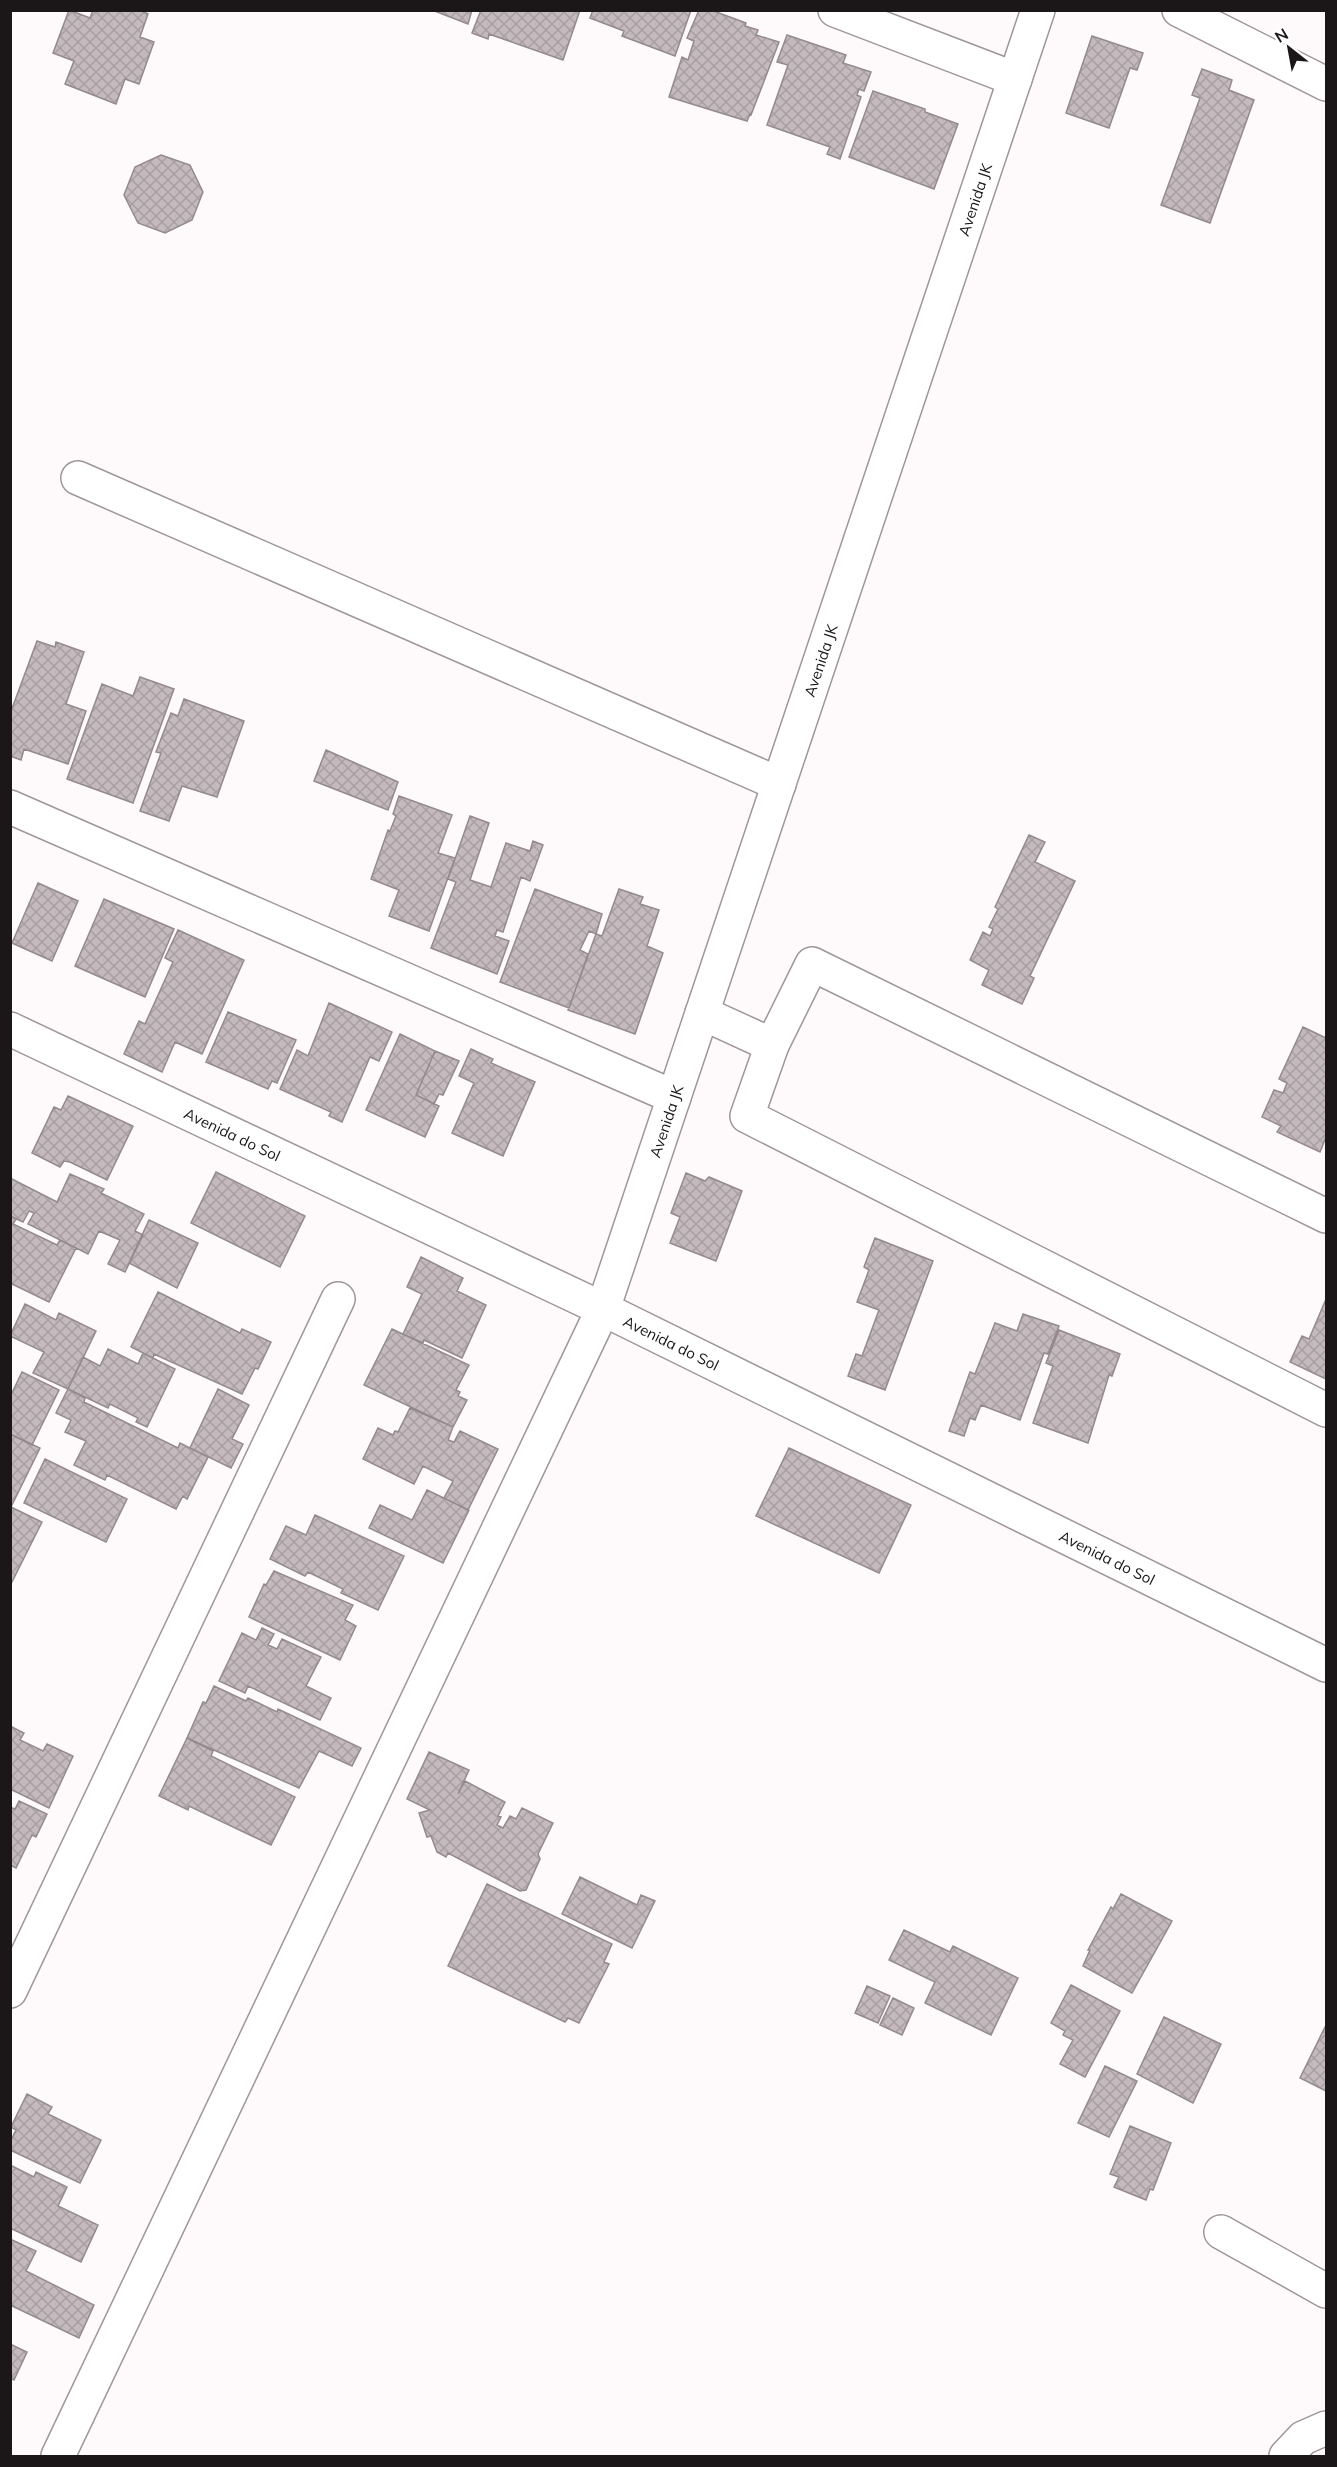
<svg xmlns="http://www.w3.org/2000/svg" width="1337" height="2467" font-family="Mulish,sans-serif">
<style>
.building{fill:url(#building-cross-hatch);stroke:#948a8d;stroke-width:1.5}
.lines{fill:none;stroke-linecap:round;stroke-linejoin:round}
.minor-casing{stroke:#9f9698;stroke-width:36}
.minor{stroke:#fff;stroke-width:33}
.labels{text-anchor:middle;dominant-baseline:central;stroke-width:4.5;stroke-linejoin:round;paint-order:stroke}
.street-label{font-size:15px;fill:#1b1718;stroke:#fff}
</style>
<defs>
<pattern id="building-cross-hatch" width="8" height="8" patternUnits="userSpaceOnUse" patternTransform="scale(1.5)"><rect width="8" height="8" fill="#c4babd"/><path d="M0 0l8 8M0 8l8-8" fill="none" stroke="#a89fa2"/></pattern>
</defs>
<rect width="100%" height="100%" fill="#fefafb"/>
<!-- building -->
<path class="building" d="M69 10 90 18 93 10H140L148 14 140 37 154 42 139 84 125 79 116 104 65 84 74 61 53 53Z
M432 10H472L468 24Z
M481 10H580L563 60 489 34 488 39 472 33Z
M593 10H691L675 56 622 36 624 31 590 18Z
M699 10H711L746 23 745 26 758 30 756 35 779 42 751 115 750 114 747 121 669 97 682 57 688 60 694 41 687 38Z
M787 35 846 55 843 63 871 72 864 91 859 89 857 95 861 97 840 159 827 154 830 147 767 125 788 65 777 62Z
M1092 36 1143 53 1137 70 1130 68 1109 128 1066 113Z
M1202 69 1232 80 1229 90 1254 100 1210 223 1161 205 1200 98 1192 95Z
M873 91 925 109V112L958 124 934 189 849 157Z
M161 155 190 165 203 192 192 220 165 233 138 223 124 195 135 167Z
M37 641 55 647 56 642 84 652 66 704 86 711 68 764 24 749 21 760 10 756V714Z
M140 677 174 689 133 803 67 779 102 684 133 696Z
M184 699 244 721 217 797 182 786 169 821 140 811 161 753 156 752 171 713 178 716Z
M326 750 398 782 388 810 314 781Z
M399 796 452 815 438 853 455 858 429 931 389 916 399 890 371 879 388 830 390 831 396 816 393 814Z
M470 816 489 823 470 880 491 887 506 843 530 851 533 841 543 845 530 881 521 877 503 932 497 930 495 936 509 941 497 974 431 948 456 882 448 879Z
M1029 835 1045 842 1035 862 1075 881 1030 976 1034 978 1022 1004 982 985 989 970 970 960 983 932 990 936 993 929 989 927 998 909 995 907Z
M38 883 78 901 52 961 12 943Z
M535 889 602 914 596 934 589 931 580 950 588 954 569 1008 500 982Z
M619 889 643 897 640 904 659 910 647 946 663 953 635 1034 568 1010 596 934 602 936Z
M104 899 174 929 145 997 75 966Z
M178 930 244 960 202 1054 175 1042 162 1072 124 1054 139 1021 145 1024 173 962 165 958Z
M329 1003 392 1032 379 1061 370 1057 342 1122 329 1116 331 1112 280 1089 297 1050 308 1056Z
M228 1012 296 1040 277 1083 272 1081 268 1089 206 1062Z
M1303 1027 1326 1038V1137L1320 1152 1277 1132 1281 1126 1262 1117 1274 1090 1283 1093 1287 1083 1279 1079Z
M400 1034 435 1051 416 1095 439 1106 425 1137 366 1110Z
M471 1049 493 1059 491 1063 535 1082 503 1156 452 1133 474 1083 459 1076Z
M435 1051 459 1061 443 1095 439 1094 434 1104 416 1095Z
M68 1096 133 1126 107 1180 70 1162 64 1161 60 1167 32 1153 54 1107 61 1110Z
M216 1172 305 1216 280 1267 191 1223Z
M686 1173 705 1181 709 1177 742 1191 716 1261 670 1243 680 1217 671 1213Z
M70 1174 104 1189 101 1193 144 1214 135 1231 143 1235 125 1272 108 1264 120 1240 99 1231 88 1254 28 1224 34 1213 29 1211 23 1222 10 1216V1178L57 1202Z
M10 1216 16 1219 13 1224 57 1245 60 1240 76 1248 49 1302 10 1283Z
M149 1220 198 1243 177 1288 129 1263Z
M875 1238 933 1261 885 1390 848 1376 856 1354 862 1356 879 1310 857 1302 869 1270 864 1267Z
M421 1257 463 1278 457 1291 486 1305 462 1358 424 1340 423 1343 403 1334 422 1294 407 1287Z
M158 1292 240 1333 242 1329 271 1342 258 1369 255 1368 242 1394 154 1354 153 1358 131 1347Z
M1326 1299V1379L1290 1362 1302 1336 1309 1339Z
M25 1304 56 1320 59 1313 96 1331 68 1389 33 1373 44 1352 10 1336Z
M1023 1314 1059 1326 1048 1354 1044 1353 1020 1420 981 1405 975 1420 970 1418 964 1436 949 1431 970 1372 975 1374 995 1323 1017 1331Z
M392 1329 469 1365 456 1390 460 1392 458 1396 467 1400 453 1427 364 1385Z
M1059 1330 1120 1354 1112 1376 1109 1375 1088 1443 1033 1423 1053 1366 1046 1363Z
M108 1349 138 1364 143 1353 175 1369 147 1427 136 1422 138 1418 110 1404 108 1408 68 1389 83 1357 100 1366Z
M22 1372 59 1390 32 1445 10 1434V1397Z
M68 1389 85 1398 84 1402 178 1448 180 1443 208 1457 187 1499 183 1496 176 1509 107 1475 105 1480 74 1465 86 1441 65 1432 71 1420 56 1413Z
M218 1389 249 1405 232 1439 243 1444 231 1468 190 1448Z
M410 1408 453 1427 448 1440 454 1442 460 1431 498 1449 468 1510 444 1498 453 1481 423 1466 414 1484 363 1459 378 1428 393 1435 395 1431 398 1432Z
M10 1434 40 1448 11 1507H10Z
M789 1448 911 1505 879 1573 756 1516Z
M45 1459 127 1499 106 1542 24 1503Z
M427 1490 469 1510 443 1563 369 1528 380 1505 412 1520Z
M11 1507 42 1522 10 1586V1509Z
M315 1515 404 1556 378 1610 341 1593 343 1589 308 1572 305 1576 270 1559 286 1526 306 1535Z
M274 1571 353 1605 345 1620 356 1626 340 1660 249 1617 264 1584 266 1585Z
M262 1628 274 1634 268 1645 277 1649 282 1639 321 1657 306 1686 331 1698 320 1720 248 1686 245 1693 219 1681 242 1633 256 1640Z
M214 1686 246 1701 248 1698 277 1712 278 1709 361 1748 352 1766 319 1751 299 1788 187 1738 203 1702 206 1703Z
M10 1726 24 1733 20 1740 43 1751 47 1744 73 1756 49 1808 10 1789Z
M187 1738 213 1751 211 1756 295 1797 271 1845 189 1806 188 1810 159 1796Z
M429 1752 469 1770 458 1794 465 1781 505 1802 498 1816 501 1817 497 1825 503 1828 510 1816 516 1819 522 1808 553 1823 538 1854 540 1859 526 1890 520 1891 448 1853 446 1857 437 1852 431 1836 427 1837 419 1813 430 1810 407 1799Z
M19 1801 47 1814 36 1837 32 1835 16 1868 10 1865V1807L15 1809Z
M580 1877 637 1905 641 1895 655 1901 632 1948 562 1914Z
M487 1884 612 1944 604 1962 609 1964 579 2023 568 2018 565 2022 448 1966Z
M1121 1894 1172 1921 1132 1993 1083 1966 1090 1950H1088L1111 1907 1113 1909Z
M904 1930 950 1952 953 1946 1018 1978 991 2035 925 2003 935 1982 889 1960Z
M1071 1985 1120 2011 1085 2077 1060 2064 1073 2040 1063 2035 1065 2031 1051 2023Z
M867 1986 890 1996 878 2023 855 2013Z
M893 1998 914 2008 902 2035 880 2025Z
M1164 2017 1221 2044 1193 2103 1137 2074Z
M1326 2025V2091L1300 2078Z
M1105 2066 1137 2081 1109 2137 1078 2123Z
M27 2094 52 2107 48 2114 101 2140 80 2183 10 2150V2142L16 2130 11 2127Z
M1130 2126 1171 2143 1153 2190 1150 2189 1146 2200 1114 2187 1119 2177 1110 2174Z
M10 2165 34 2177 36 2172 67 2187 58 2206 98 2225 81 2262 10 2228Z
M10 2239 36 2251 26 2271 94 2305 79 2338 10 2305Z
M10 2344 27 2352 14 2380 10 2378Z"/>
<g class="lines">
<!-- minor casing -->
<g class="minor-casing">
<g id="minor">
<path d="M835 10 1015 79"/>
<path d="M1179 10 1326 84"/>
<path d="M78 478 779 784"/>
<path d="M10 807 674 1097"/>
<path d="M702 1013 772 1045"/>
<path id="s1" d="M10 1029 603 1309 1326 1665"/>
<path d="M1326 1216 812 964 772 1045 747 1116 1326 1410"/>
<path d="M10 1991 338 1299"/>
<path d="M1221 2232 1326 2291"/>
<path id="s2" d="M58 2456 603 1309 1038 10"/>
<path d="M1286 2456 1303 2438 1326 2428"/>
</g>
</g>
<!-- minor -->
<use href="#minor" class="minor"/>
</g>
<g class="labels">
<!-- street labels -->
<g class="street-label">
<text stroke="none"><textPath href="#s2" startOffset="2440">Avenida JK</textPath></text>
<text stroke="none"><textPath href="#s2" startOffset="1954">Avenida JK</textPath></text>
<text stroke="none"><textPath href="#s2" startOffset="1468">Avenida JK</textPath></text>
<text stroke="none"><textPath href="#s1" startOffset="246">Avenida do Sol</textPath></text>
<text stroke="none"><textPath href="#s1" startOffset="732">Avenida do Sol</textPath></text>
<text stroke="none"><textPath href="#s1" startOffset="1218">Avenida do Sol</textPath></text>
</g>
</g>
<!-- border -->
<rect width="1337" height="2467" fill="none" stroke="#1b1718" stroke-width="24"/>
<!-- north arrow -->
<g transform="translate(1289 48) rotate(329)" stroke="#ffffff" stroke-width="4.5" paint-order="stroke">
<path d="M0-4.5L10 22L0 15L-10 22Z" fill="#1b1718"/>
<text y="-9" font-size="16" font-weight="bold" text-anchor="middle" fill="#1b1718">N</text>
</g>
</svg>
